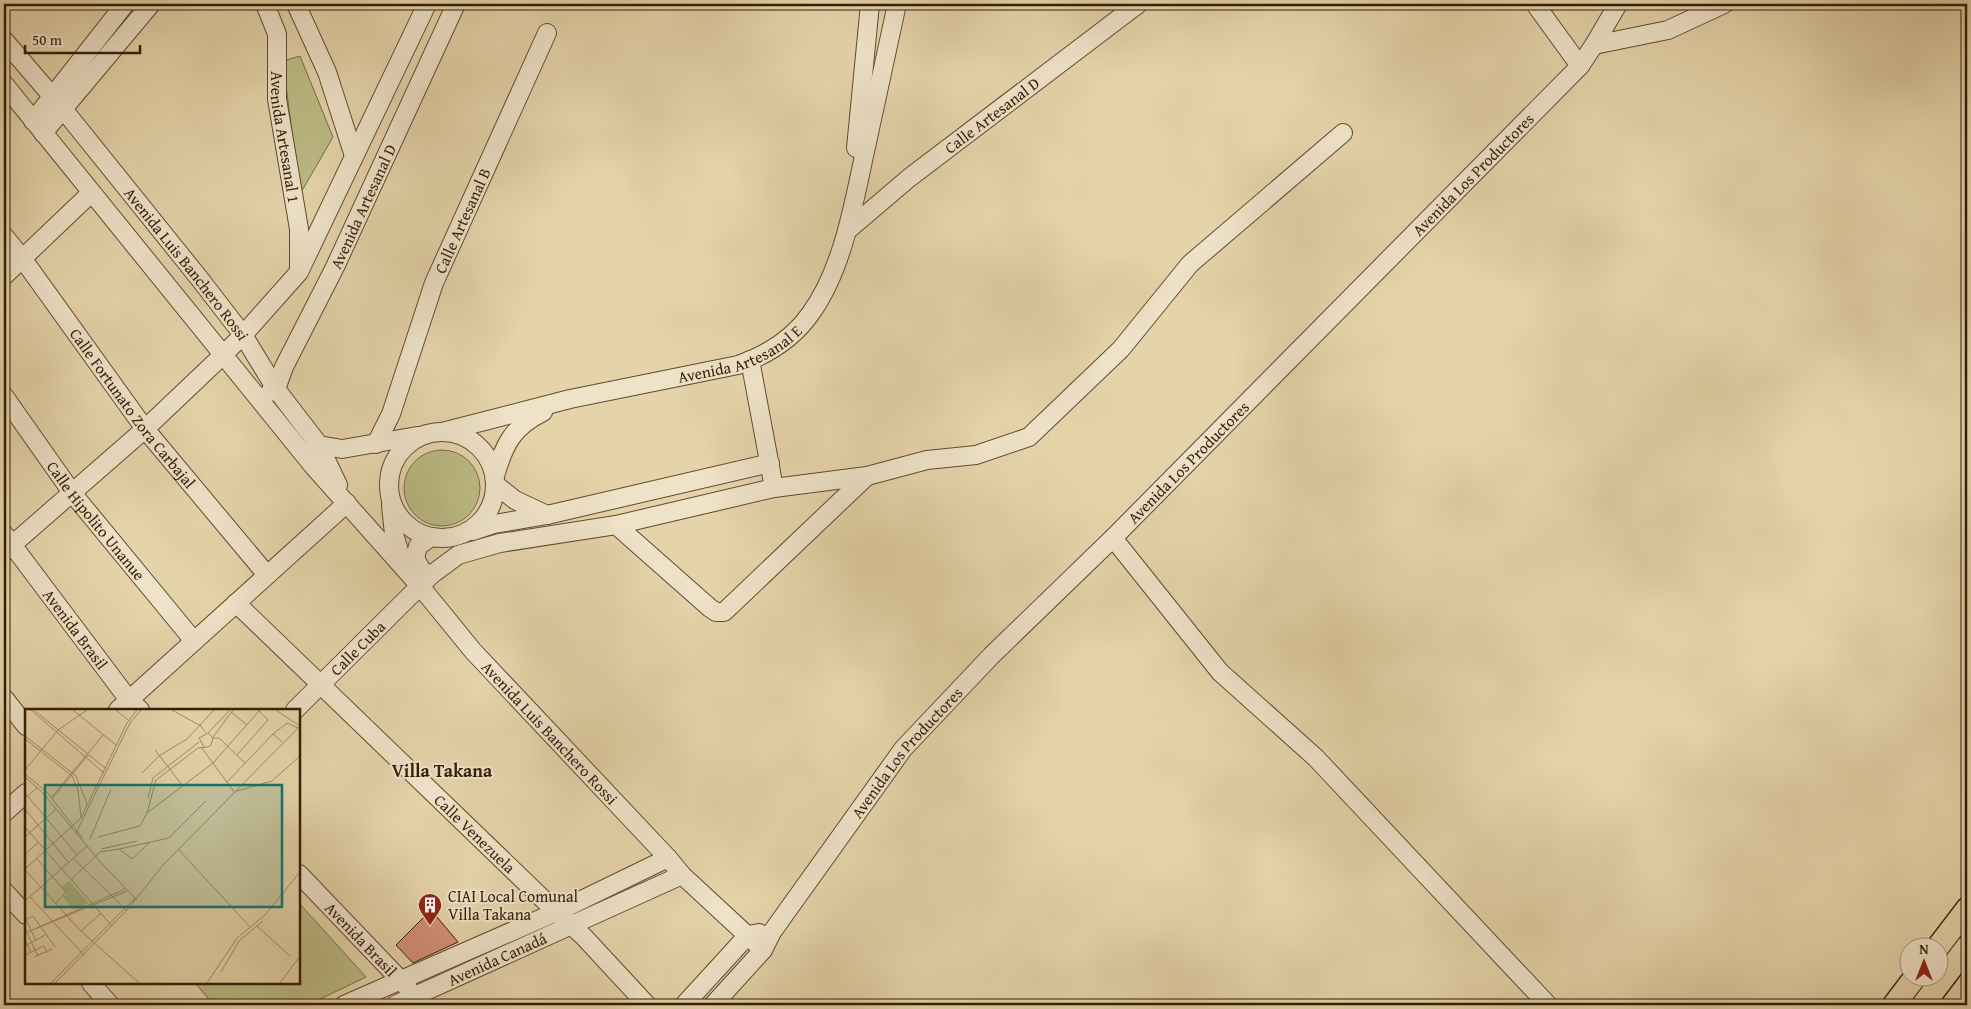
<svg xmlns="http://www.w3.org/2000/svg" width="1971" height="1009" font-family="'Gentium Book Plus',serif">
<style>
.green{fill:#bcba84;stroke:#786c46}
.building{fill:#d59079;stroke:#331e07}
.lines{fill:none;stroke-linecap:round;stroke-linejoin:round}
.minor-casing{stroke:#604b30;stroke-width:20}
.major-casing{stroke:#331e07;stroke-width:25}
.minor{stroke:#eee2c8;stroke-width:18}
.major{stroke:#e5d3aa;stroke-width:22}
.labels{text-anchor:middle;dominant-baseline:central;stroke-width:4;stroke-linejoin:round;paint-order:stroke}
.street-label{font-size:16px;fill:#331e07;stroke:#eee2c8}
.poi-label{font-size:16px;fill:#331e07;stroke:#eee2c8;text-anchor:start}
.neighbourhood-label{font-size:18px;font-weight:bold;fill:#331e07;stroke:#eee2c8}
.inset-road{fill:none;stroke:#9e8b69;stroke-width:1}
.view{fill:#0f766e;fill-opacity:0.15;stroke:#0f766e;stroke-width:2.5}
.inset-edge{fill:none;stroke:#331e07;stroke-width:2.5}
</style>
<rect width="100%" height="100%" fill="#e5d3aa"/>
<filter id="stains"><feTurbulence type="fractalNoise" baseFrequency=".004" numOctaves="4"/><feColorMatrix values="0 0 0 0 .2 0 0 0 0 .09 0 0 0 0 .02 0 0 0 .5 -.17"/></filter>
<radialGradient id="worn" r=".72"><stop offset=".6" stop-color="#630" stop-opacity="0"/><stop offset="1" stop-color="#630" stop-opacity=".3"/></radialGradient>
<!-- green -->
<path class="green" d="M300 56 333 137 303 189 299 190 283 61Z
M404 488a38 38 0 1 1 76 0a38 38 0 1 1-76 0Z
M299 903 366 977 308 1005H214L195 983H299Z"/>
<!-- building -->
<path class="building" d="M431 910 458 942 413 963 396 945Z"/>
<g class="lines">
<!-- minor casing -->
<g class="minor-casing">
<g id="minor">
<path id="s1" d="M265 4 277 34V99L299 229V269"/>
<path d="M296 4 327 72 354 156"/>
<path d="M1535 4 1580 66"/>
<path id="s2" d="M4 40 63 109 199 278 243 335 276 389 319 445 338 485"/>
<path d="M1594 45 1668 30 1724 4"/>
<path id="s3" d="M4 84 314 467 420 586 473 651 668 858 682 875 763 950"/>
<path d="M33 121 125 4"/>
<path d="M43 133 151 4"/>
<path d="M856 148 870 4"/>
<path id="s4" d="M848 230 909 178 1138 4"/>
<path id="s5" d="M4 236 22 258 145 429 267 575"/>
<path d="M4 276 91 193"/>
<path d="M750 360 774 488"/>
<path id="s6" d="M270 392 276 389 284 367 335 267 456 4"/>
<path id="s7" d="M4 396 73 494 194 641"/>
<path id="s8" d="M442 432 570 399 738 365C767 355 793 339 811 313 842 270 853 207 864 156 875 105 886 54 897 4"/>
<circle cx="442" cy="485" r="53"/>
<path id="s9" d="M376 444 391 414 434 283 547 33"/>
<path d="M311 449 319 445 342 449 417 436"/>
<path d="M495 476C504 445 512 427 543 412"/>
<path d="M496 485 515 500 547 515"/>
<path d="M391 506 394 534 403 564"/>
<path d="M616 525 774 488 867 476 927 460 976 455 1029 437 1121 349 1190 264 1343 133"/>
<path d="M473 531 494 524 547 515 770 463"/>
<path id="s10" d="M4 534 129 700 140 710"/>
<path d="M1113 538 1220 672 1316 758 1548 1005"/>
<path d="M4 552 145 429 223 355 243 335 299 272 427 4"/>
<path d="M431 575 422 571 415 558 418 546 431 537"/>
<path id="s11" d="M236 603 545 901 584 937 647 1005"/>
<path d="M4 698 26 726"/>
<path d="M118 710 347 503"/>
<path id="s12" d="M295 710 431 575 458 555 500 543 616 525 710 608 716 612H724L867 476"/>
<path d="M4 813 26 793"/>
<path id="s13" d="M299 874 408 988"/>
<path d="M4 891 26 915"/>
<path d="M91 983 110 1005"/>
<path d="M344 1005 563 909 668 858"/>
<path id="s14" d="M395 1005 682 875"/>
<path d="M684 1005 748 935 759 933"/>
<path id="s15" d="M713 1005 763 950 772 932 903 749 991 656 1113 538 1580 66 1594 45 1618 4"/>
</g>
</g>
<!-- major casing -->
<g class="major-casing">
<path id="major" d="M1938 947 1967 909
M1894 1005 1916 976
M1923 1005 1967 947"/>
</g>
<!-- minor -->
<use href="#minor" class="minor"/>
<!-- major -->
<use href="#major" class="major"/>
</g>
<!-- icons -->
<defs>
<g id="building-pin" transform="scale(1.25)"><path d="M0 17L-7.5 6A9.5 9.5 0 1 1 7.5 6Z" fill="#8f2418" stroke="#eee2c8"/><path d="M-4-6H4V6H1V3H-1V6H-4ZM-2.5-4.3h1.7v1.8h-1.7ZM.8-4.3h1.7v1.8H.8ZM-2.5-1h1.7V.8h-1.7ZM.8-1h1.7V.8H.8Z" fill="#fff"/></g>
</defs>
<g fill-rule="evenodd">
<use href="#building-pin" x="430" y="905"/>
</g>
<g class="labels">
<!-- street labels -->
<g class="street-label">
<text stroke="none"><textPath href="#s4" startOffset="184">Calle Artesanal D</textPath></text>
<text stroke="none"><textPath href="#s1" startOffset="136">Avenida Artesanal 1</textPath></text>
<text stroke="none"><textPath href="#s15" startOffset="1129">Avenida Los Productores</textPath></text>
<text stroke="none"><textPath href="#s6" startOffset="209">Avenida Artesanal D</textPath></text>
<text stroke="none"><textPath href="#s9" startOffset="240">Calle Artesanal B</textPath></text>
<text stroke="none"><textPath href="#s2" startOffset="289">Avenida Luis Banchero Rossi</textPath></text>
<text stroke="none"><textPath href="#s8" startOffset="309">Avenida Artesanal E</textPath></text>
<text stroke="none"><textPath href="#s5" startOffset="215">Calle Fortunato Zora Carbajal</textPath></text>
<text stroke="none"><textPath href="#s15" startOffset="724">Avenida Los Productores</textPath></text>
<text stroke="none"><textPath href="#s7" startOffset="155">Calle Hipolito Unanue</textPath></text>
<text stroke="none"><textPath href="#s10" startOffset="119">Avenida Brasil</textPath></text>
<text stroke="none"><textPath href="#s12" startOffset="88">Calle Cuba</textPath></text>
<text stroke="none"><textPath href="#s3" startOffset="848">Avenida Luis Banchero Rossi</textPath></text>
<text stroke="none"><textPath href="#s15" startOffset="319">Avenida Los Productores</textPath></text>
<text stroke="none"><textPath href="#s11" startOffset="332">Calle Venezuela</textPath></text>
<text stroke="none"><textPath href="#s13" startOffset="90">Avenida Brasil</textPath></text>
<text stroke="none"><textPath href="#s14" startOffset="112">Avenida Canadá</textPath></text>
</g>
<!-- poi labels -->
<g class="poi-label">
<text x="448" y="896">CIAI Local Comunal<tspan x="448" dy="18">Villa Takana</tspan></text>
</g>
<!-- neighbourhood labels -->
<g class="neighbourhood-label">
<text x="442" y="770">Villa Takana</text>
</g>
</g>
<!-- overview -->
<g transform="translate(25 709)">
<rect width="275" height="275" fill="#e5d3aa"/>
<path d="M44 172 64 194 49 201 38 188 42 185 37 178Z" fill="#bcba84"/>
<path class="inset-road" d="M6 1 79 64M9 1 80 59M48 1 91 36M91 1 103 11M147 1 176 17 181 24M251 1 275 17M206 3 222 16M183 24 205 1M248 25 262 14 273 19M0 27 51 67 62 95M188 28 208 1M188 29H194L220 54M0 30 47 67 53 81 56 108M176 38 210 84M130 41 157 76M212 46 243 11 234 2M0 61 33 21 62 1M117 64 134 47 162 30 189 1M0 65 22 83 58 130M0 68 17 83 77 155 112 191M202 73 248 25 257 33M212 82 247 72 275 47M0 84 52 146M0 89 13 78M26 89 78 26M123 89 128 69 174 33M27 90 63 46M0 100 43 153M122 104 188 54 235 1M0 118 87 217M51 124 105 14 116 1M0 128 31 100M73 128 115 117 122 104 131 71 173 39 183 38 186 36 188 29 183 24 174 29 179 38M65 130 86 80M76 140 112 132M94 140 144 129 181 92M154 141 225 218M0 145 14 133M48 149 101 201M12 150 41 183 31 194M0 160 56 109 102 14 112 1M0 161 56 222 114 274M46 171 75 143 94 140 107 150 124 134M5 188 59 246M0 192 62 137M1 210 11 232M0 211 8 207 30 238M232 217 265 247M12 219 100 180M56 222 76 204M0 224 102 182M2 224 13 247M0 230 6 244M0 237 20 226M0 246 19 237 22 244M9 248 27 240M196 263 214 232 238 212M26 274 110 189M30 274 102 201 139 155 275 17M182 274 212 229 240 206 275 163M255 274 275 247"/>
<path class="view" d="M20 76H257V198H20Z"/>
<rect width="275" height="275" class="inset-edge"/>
</g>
<!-- margin -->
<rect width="1971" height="1009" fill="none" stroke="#e5d3aa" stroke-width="20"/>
<rect x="5" y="5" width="1961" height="999" fill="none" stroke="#331e07" stroke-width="2.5"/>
<rect x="10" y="10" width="1951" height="989" fill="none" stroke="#331e07"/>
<!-- north arrow -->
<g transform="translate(1924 962)"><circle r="24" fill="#eee2c8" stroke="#a3947b"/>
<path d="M0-4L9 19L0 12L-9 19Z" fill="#8f2418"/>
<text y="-8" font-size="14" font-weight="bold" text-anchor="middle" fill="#331e07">N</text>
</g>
<!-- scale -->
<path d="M25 45v8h115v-8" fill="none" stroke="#331e07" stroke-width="2.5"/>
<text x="32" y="45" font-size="15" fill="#331e07" stroke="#eee2c8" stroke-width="4" paint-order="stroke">50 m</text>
<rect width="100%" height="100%" filter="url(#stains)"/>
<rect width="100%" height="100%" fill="url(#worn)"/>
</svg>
